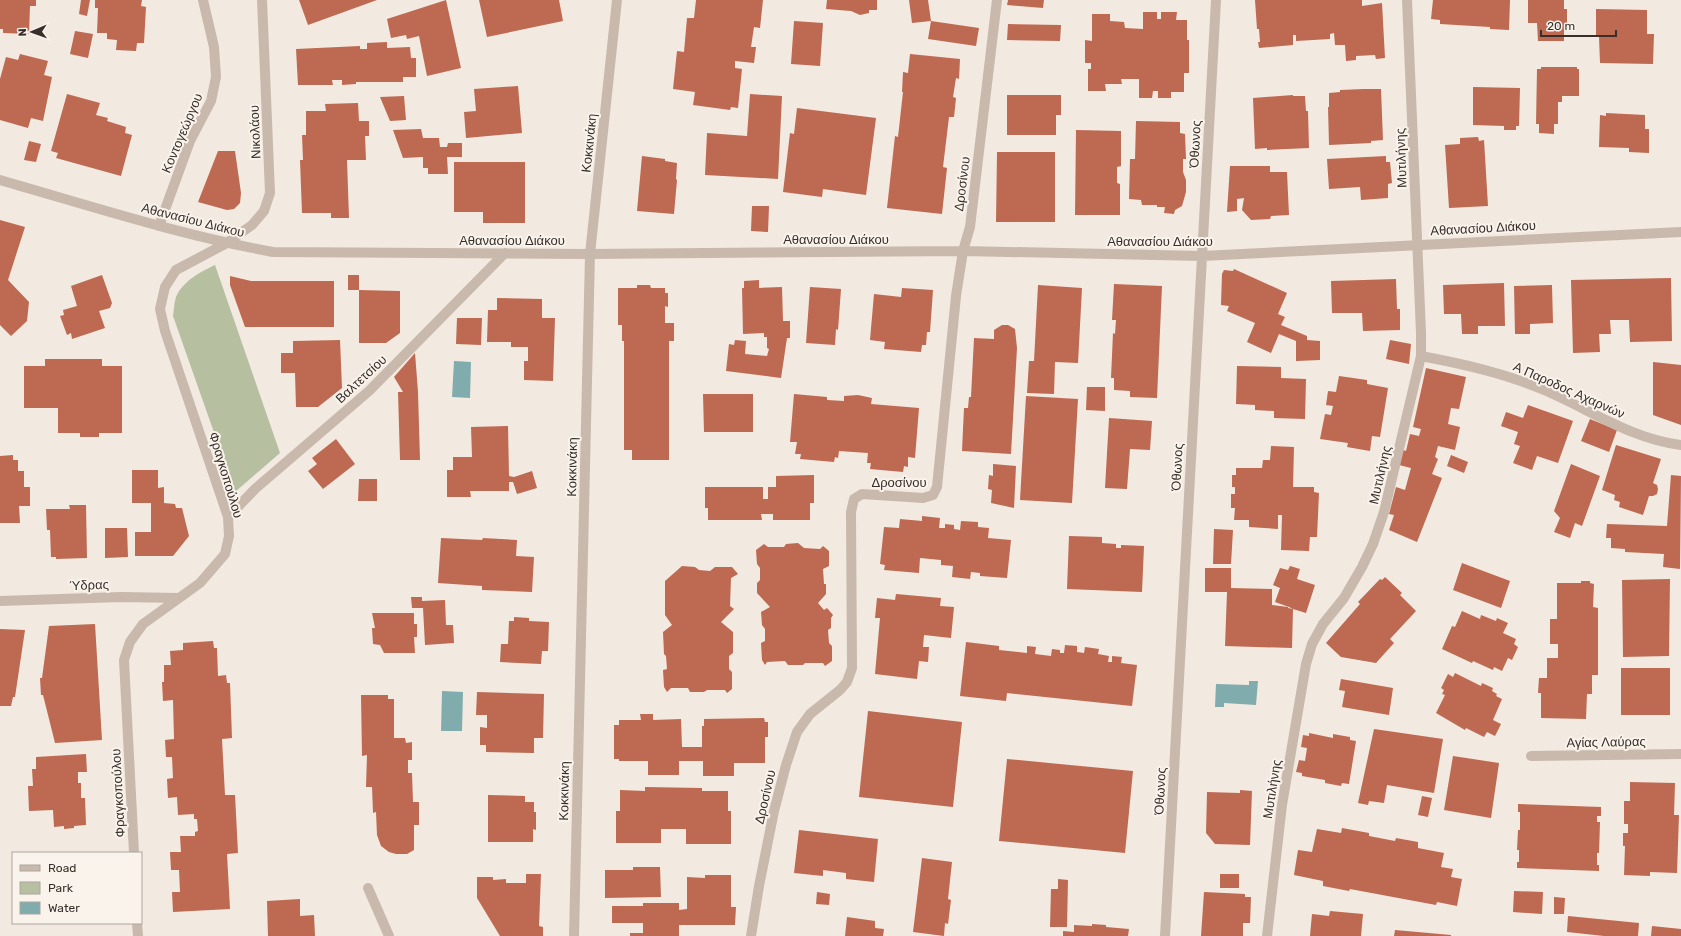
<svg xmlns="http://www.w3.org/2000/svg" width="1681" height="936" font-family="Rubik,sans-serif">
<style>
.green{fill:#b6c0a0}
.water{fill:#81acad}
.building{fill:#be6951}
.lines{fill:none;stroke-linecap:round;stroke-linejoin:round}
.minor{stroke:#c9b9ac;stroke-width:10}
.labels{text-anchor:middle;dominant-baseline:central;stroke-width:4;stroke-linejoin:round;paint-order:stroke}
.street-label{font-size:13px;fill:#382f2b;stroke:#f9f3ec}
</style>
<rect width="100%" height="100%" fill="#f2e9e0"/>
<!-- green -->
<path class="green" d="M215 265 280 453 235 492 173 316C174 310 174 303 176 297 183 281 200 272 215 265Z"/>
<!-- water -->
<path class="water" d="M454 361 471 362 470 398 452 397Z
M1249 681H1258L1256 705 1224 703V707H1215L1216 684 1249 685Z
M442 691 463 692 462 731H441Z"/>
<!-- building -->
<path class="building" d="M0 0H36V6H30L29 34 3 33V29H0Z
M81 0H90L87 16 79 14Z
M95 0H142L141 6 146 7 144 43H137L136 51 116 50 117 40 107 39V33H97L98 8H95Z
M299 0H377L308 25Z
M446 0 461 68 427 76 419 36 407 39 406 35 391 38 387 19Z
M479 0H559L563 21 487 37Z
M696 0H763L760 28 754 27 751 47H756L754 63 735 61V68L742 69 738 108 731 107 730 110 693 105 695 92 673 89 677 51 684 52 687 18H694Z
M827 0H877V10H869V13L860 15 851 11 826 9Z
M909 0H928L931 21 912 23Z
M1008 0H1044L1043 8 1007 5Z
M1255 0H1362V6L1382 3 1385 58 1376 59 1375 55 1356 56V60L1346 61 1345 45H1335L1334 33 1330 34V39L1296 41V35H1293V45L1259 48 1258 42H1260L1259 29H1257Z
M1433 0H1510L1509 30 1490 29V27L1440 24V20L1431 19Z
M1528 0H1564V9H1567V31H1564V41H1538L1537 23H1528Z
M1596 9 1647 10V34H1654L1653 64 1600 63 1599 37H1596Z
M1143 12H1157V19H1161V12H1177L1176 20H1187V40H1189V73H1184V92H1171V98H1158V91H1153L1152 98H1139V79H1121L1122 84H1105L1106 91H1088V69H1091V63H1085V40L1092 41V14H1110V21L1124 22 1125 28 1143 29Z
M794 21 823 23 820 66 791 64Z
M931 21 979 28 976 46 928 39Z
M1008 24 1061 25 1060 41 1007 40Z
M75 31 93 34 88 58 70 54Z
M387 42V48L410 47 411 58H416V77H403V82H356V84L342 85V80H332L333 85H298L296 49 360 46V49H367V43Z
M20 54 48 61 44 75 52 77 43 121 31 118 28 128 0 120V79L6 57 18 60Z
M910 54 960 59 959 79 956 78 953 97 956 98 954 117H949L943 167 947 168 942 214 887 208 895 136 898 137 903 92H902L903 72 908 73Z
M1541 67H1577V69H1579V96H1562V102H1558V124H1554V134L1539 133V124H1536L1537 69H1541Z
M518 86 522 133 466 138 464 112 476 111 474 89Z
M1473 87 1520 88 1519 126H1516V130H1504V126L1473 125Z
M1364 89H1381L1383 140 1371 141V143L1329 145 1328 107H1329V93L1340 92V90Z
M67 94 100 103 96 115 108 118 107 121 126 127 125 133 132 135 121 176 56 158 58 153 51 151Z
M750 94 782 96 778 179 705 175 707 133 747 136Z
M1007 95H1061V115H1056V135H1007Z
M1293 95V96H1305L1306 111H1308L1309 148 1267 150V148L1255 149 1253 98Z
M404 96 406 120 390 121 380 97Z
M358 103 359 121H369V136H365L366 160H347L349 218H331V213H302L300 160H303L302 135H306V111H326L325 104Z
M797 108 876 118 866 195 823 189 822 197 783 192 790 133 794 134Z
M1606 113 1645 115V129H1649V153L1629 152V148L1599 147 1600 115 1606 116Z
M1136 121 1180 122V133L1185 134 1186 159H1183V172L1186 180V192L1182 206 1175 210 1174 214 1164 213 1165 207H1157V205H1142L1141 200 1129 199 1130 159H1135Z
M421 129 423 138H439L440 147H447L448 143H462V157H447L448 174H428V168H423V157L403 158 393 130Z
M1076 130 1121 131V166L1117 167V183L1120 184V215H1075Z
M1478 137 1479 141 1484 140 1488 206 1449 208 1445 145 1460 144V138Z
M29 141 41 144 36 162 24 160Z
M218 151H235L241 193 240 203 234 209 227 210 198 202Z
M997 152H1055V222H996Z
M642 156 665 159V161L677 163 676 179 677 180 674 214 637 211Z
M1386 156V162H1390L1392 183 1388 184V198L1361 200 1360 187 1329 189 1327 159Z
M454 162H525V223H483V212H454Z
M1230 166H1270V172H1287L1289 215 1271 216 1270 219 1251 220 1242 210 1244 198 1237 199V211L1227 212Z
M752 206H769L768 232 751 231Z
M0 220 25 227 8 280 29 302 27 321 11 336 0 325Z
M1234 269 1287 293 1278 314 1285 317 1281 325 1307 336V340L1320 341V360L1296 361V341L1279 334 1271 353 1247 342 1255 323 1227 311 1229 306 1221 305 1222 274 1224 270 1233 271Z
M102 275 112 303 110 308 99 311 105 328 72 339 71 333 67 335 60 316 64 315 63 310 77 306 71 286Z
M348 275H359V290H348Z
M230 276 251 281H334V327H245L230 285Z
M1671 278 1672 341 1630 342 1629 320H1610L1611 334H1599L1600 352 1573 353 1571 280Z
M1396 279 1397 309H1400V330L1363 331 1362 313H1332L1331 281Z
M759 280V288L782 287 783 321H790V338H787L781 378 726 371 729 344 734 345 735 340 746 341 745 354 767 356 769 349 767 348V337H764V333L743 334 742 288H744V281Z
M1504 283 1505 326H1478V334H1462L1461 314H1444L1443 285Z
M1114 284 1162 286 1157 398 1130 397V391L1114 390V378H1111L1113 333 1115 334 1116 320H1112Z
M637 285H650L651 288H665V293H668V307L665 306V323H674V341H669V460H632V450H624V341H622V325H618V288H637Z
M1038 285 1082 288 1078 363 1055 362 1054 394 1027 393 1029 361H1034Z
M1552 285 1553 323 1530 324V334H1515L1514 286Z
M810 287 841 289 838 330 836 329 835 345 806 343Z
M902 288 933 290 930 332H927L926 345H922L921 352 884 349 885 342 870 340 874 294 901 297Z
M359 290 400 291V333L386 343H359Z
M497 298 542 299V318H555L553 381 524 380V361H528V347H511V342H487L488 310H497Z
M457 318H482L481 345 456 344Z
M1002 325H1008L1015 329 1017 348 1011 454 962 451 964 408H968L969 397H971L974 338 994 339V330Z
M340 340 342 388 318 407H296L295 373H281V353H293V341Z
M1390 340 1411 344 1409 364 1386 359Z
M415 353 418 392 420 460H400L398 392H403L394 377Z
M45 359H102V366H122V433H99V437H80V433H58V408H24V366H45Z
M1653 362 1681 365V425L1653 415Z
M1237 366 1281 367V378L1306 379 1305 419 1274 418V411L1255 410V405L1236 404Z
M1426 368 1466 377 1459 409 1451 408 1448 424 1460 427 1455 450 1438 446 1435 457 1438 459 1432 474 1442 478 1417 542 1389 530 1394 515 1389 514 1396 487 1405 490 1411 468 1399 465 1403 450 1406 451 1410 434 1419 436 1421 429 1413 427Z
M1339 376 1367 380V384L1388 388 1380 437 1372 436 1370 451 1347 447 1348 443 1320 439 1325 414 1331 415 1333 406 1326 405 1328 391 1336 392Z
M1087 387H1105V411L1086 410Z
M703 394H753V432H704Z
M794 394 827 397V400L844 401V396L858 395 872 398 871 404 919 408 915 458 908 457V467L904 466 903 472 870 469 871 463H867L868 453 839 451 838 458 835 457 834 462 800 459 801 454H795L797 442H790Z
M1026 396 1078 399 1072 503 1020 500Z
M1528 405 1573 421 1558 463 1537 456 1532 470 1513 463 1520 446 1514 444 1518 432 1501 426 1506 412 1523 418Z
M1109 418 1152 421 1150 450 1130 449 1127 489 1105 488Z
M1590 419 1617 430 1609 452 1581 441Z
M508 426 509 476 514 477 532 471 537 488 517 494 513 482H509V491H470L471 497H447V470H453V457H472L471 427Z
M336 439 355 464 323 489 308 471 317 464 312 458Z
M1616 445 1661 459 1653 483 1657 485 1658 489 1657 494 1653 496H1649L1643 515 1619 507 1620 502 1614 500 1615 495 1602 490Z
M1271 446 1294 447 1293 487H1314V492L1319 493 1317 537H1310L1309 551 1281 550 1282 515H1278V529L1249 527V520H1234L1235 508H1231V494H1235V487H1232V475H1236V468H1262L1263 460H1270Z
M13 455V460H18V471H24V487H30V506H19L20 523H0V456Z
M1451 455 1468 462 1464 473 1447 466Z
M993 464 1016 466 1014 508 991 503 992 490 988 489 989 475 993 476Z
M1571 464 1600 476 1582 526 1575 523 1570 538 1554 532 1560 518 1554 511Z
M132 470H158V488L164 487V503L175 504 176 508H182L189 536 173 556H135V532H151V503H132Z
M814 475V503H810V520H773V514H761L762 520H708V508H705V487H763V499H768V487H776V476Z
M1671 475 1681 476 1680 569 1663 567 1664 554 1625 552V549L1611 548V538H1606L1607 524 1667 526Z
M359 479H377V501H358Z
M69 505H86L87 558 56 559V557H51L50 530H47L46 509H70Z
M922 516 940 518 939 528H945V524L954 525V529L960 530 961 521 978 522V527L989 528 988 538 1011 540 1007 578 980 576V573L971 572 970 579 952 577 953 566 941 565V560L920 558 919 573 884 570 885 565 880 564 884 527 899 528 900 519 922 521Z
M105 528H127L128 557 105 558Z
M1214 529 1233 530 1231 564H1213Z
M1069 536 1102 537V543L1116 544V548H1121V545L1144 546 1142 592 1067 589Z
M441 538 482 540 483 538 517 540 516 556 534 557 532 592 482 590V586L438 583Z
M798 543 804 548 820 549 823 546 829 551V566L823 569 824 584H826V594L818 603 824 610 827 608 833 615 831 618V628L828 630 829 643 832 646V661L825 666 823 663H805L803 665H788L785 661 767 662 765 665 762 660 761 643 765 641V629L762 625 761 612 770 607 757 593V583L760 580V568L757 564 756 550 764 544 768 547H784L786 544Z
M1462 563 1510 581 1501 608 1453 590Z
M682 566 695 567 699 570 710 571 715 567H732L738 574 731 578 730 606 734 609 721 622 733 632V653L729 656V669L732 672V689L727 693 725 690H707L704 692H690L688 688H671L667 692 664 687 663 670 667 669 666 656 664 654 663 632 672 625 665 615V581Z
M1290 566 1300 569 1297 579 1315 585 1306 613 1293 609 1292 648 1225 646 1227 592H1205V568H1231V588L1272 589V605L1288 607V608L1293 609 1289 607 1275 602 1280 588 1273 585 1280 568 1288 570Z
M1385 577 1402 593 1400 595 1416 611 1390 639 1394 643 1376 663 1341 657 1326 643 1360 604 1358 602 1380 579 1382 580Z
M1670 579 1669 656 1623 657 1622 580Z
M1581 581H1590V583L1594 584 1593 607 1598 608V675H1592V694H1587L1586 719 1541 718V693H1538L1539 678H1547V658H1558V644H1550V619H1557V583H1581Z
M896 594 941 598 940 606 954 607 951 638 924 635 923 647H929L928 662 919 661 917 679 875 674 880 618H875L877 598 895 600Z
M411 597H422V601L445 600 446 625H453L454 643 425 645 423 608H412Z
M1462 611 1480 619 1481 615 1496 621 1497 618 1508 623 1503 633 1516 639 1514 644 1518 647 1512 660 1508 658 1502 671 1494 667 1493 670 1473 661 1472 663 1442 649 1452 626 1455 627Z
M372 613H414V624H417V637H414L415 653H384L380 645 373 644 372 628H375Z
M514 617 529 618V621L549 622 548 651H542L541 664 500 662 501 644H508L509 621H514Z
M95 624 102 740 55 743 43 695H41L40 678H42L49 626Z
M0 629 25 630 15 697H13L11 706H0Z
M213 641 214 648H217L218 676 226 675 227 683H230L232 738 222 739 225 795H235L238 853 227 854 230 909 173 912 172 892H180L179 870H171L170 852H181L180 836H195V832L198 831 197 819H194V814L178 815 177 797 168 798 167 779 173 778 172 757H166L165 740 174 739 173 700 163 701 162 682H164V665H171L170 651 183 650V643Z
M966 642 999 646V650L1027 653V646L1036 647 1035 654 1051 656 1052 649 1060 650V653H1064L1065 645 1077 646V652L1084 653 1085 647 1099 649 1098 654 1109 656 1108 662H1112V656L1122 657 1121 663 1137 665 1132 706 1007 693 1006 701 960 696Z
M1621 668H1670V715H1621Z
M1455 673 1481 686 1482 683 1493 688 1492 691 1497 694 1496 696 1502 699 1493 720 1501 724 1495 736 1487 732 1484 737 1466 728 1465 730 1436 713 1445 695 1442 694 1444 690 1441 688 1448 674 1453 677Z
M1341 679 1393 688 1389 715 1342 707 1345 691 1339 690Z
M477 692 544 694 543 738H534V753L486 752V745H480V727L487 728V715H476Z
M361 695H388V699H394V738H405L406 743 412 742V760H408V773H412L413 802H419V825H414V850L407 854H396L389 852 381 846 377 835 376 812 373 813 372 787H366L367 755 362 756Z
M868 711 962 722 953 807 859 797Z
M640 714H653V720L681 719 682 747H702V726H704V719L764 718 765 722H768V737H765V763H734V776H703V761H679V775H648V761H619V759H614V725H619V720H641Z
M1374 729 1443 739 1434 793 1387 785 1384 803 1369 801 1368 805 1358 803Z
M1309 733 1333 738V734L1350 737V740L1356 741 1349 784 1342 783 1341 786 1325 783V780L1302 776V773L1296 772 1299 760 1305 761 1307 748 1301 747 1303 735 1309 736Z
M86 754 87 772H78V783H81V798H85L86 825 74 826V828L64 829V826L54 827 53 810 29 811 28 786H33L32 769H36V757Z
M1453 756 1499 763 1491 818 1444 810Z
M1007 759 1133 771 1125 853 999 841Z
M1630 782 1675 783 1674 815H1679L1677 873 1650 872V876L1624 875 1625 846H1623V833H1628V824H1624V801H1630Z
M645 787 702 788V791H728V811H731V844H686V829H661V843H616V811H620V790L645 791Z
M1240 790 1252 791 1250 845 1215 844 1206 833 1207 792 1240 793Z
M488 795 525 796V802H534V812H536V830L533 829V842H488Z
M1422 796 1432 798 1428 817 1418 815Z
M1518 804 1601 807V816H1597V822H1600L1599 853H1597V865H1599V871L1517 868V862H1519V850H1517L1518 830H1520V812H1518Z
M1342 828 1369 833V836L1395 841 1396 838 1418 842V848L1444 853 1441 867 1453 869 1451 877 1462 879 1457 906 1437 902 1436 905 1350 889 1349 891 1323 886V881L1294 875 1298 850 1312 852 1317 829 1341 833Z
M799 830 878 839 874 882 846 879V873L823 870V876L794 873Z
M922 858 952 862 948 899 951 900 948 924 945 923 944 936 913 932Z
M633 867H660L661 897 605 898V870H633Z
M526 874H541L539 926 543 927V936H500L477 898V877H493V880L506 879V883H526Z
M1220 874H1239V888H1220Z
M705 875H731V907H736L735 925H679V936H630V933H643V923H612V906H643V903H679V910L687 909V877L705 878Z
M1058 879 1068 880 1067 927H1050L1051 889H1058Z
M1514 891 1543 892 1542 914 1513 912Z
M817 892 830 894 829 905 816 904Z
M1204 892 1245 894V897H1251L1250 923H1243V936H1201Z
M1554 897 1565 898 1564 914H1554Z
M300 899V916L314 915 315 936H268L267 901Z
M1330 911 1363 914 1361 936H1310L1312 914 1329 916Z
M1568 916 1639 923 1638 936H1604L1567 932Z
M847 917 875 921V928L884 929 883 936H845Z
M1092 924 1106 925V927L1129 929 1128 936H1063V931L1074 932V925L1092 926Z
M1652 926 1681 929V936H1651Z
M1395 930 1451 935V936H1394Z"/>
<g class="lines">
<!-- minor -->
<path class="minor" d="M0 180C91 206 180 235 273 252L590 254 963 251 1202 256 1681 232
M159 226 190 141 211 101 216 77 214 47 203 0
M1421 356C1463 364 1504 373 1544 390 1589 409 1631 439 1681 445
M228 517 255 489 369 391 505 253
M0 601 121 597 179 598
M1531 756 1681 754
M134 853 124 660 130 642 143 624 200 583 225 554 229 536 228 517 165 331 160 309 165 287 176 270 225 244 252 225 264 211 270 193 262 0
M368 888 389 936
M137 923 138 936
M574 936 590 254 617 0
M751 936 759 886 774 811 786 765 797 732 810 714 840 690 847 682 852 668 851 512 854 499 862 494 923 498 933 495 937 487 956 296 963 251 970 227 997 0
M1165 936 1216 0
M1267 936 1282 805 1306 664 1312 644 1323 624 1344 598 1362 567 1373 544 1384 512 1421 356V333L1407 0"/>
</g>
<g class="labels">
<!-- street labels -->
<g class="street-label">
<text transform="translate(255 132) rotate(-92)">Νικολάου</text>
<text transform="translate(182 133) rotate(-67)">Κοντογεώργου</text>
<text transform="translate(589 143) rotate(-84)">Κοκκινάκη</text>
<text transform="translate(1195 144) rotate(-87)">Όθωνος</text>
<text transform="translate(1401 158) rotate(-92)">Μυτιλήνης</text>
<text transform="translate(962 184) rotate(-83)">Δροσίνου</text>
<text transform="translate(193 220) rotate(14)">Αθανασίου Διάκου</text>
<text transform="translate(1483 228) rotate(-3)">Αθανασίου Διάκου</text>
<text x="836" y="239">Αθανασίου Διάκου</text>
<text x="512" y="240">Αθανασίου Διάκου</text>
<text x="1160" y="241">Αθανασίου Διάκου</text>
<text transform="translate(361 379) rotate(-43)">Βαλτετσίου</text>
<text transform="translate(1569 390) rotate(24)">Α Παροδος Αχαρνών</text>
<text transform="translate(572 467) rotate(-89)">Κοκκινάκη</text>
<text transform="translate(1177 467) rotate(-87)">Όθωνος</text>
<text transform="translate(226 475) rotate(73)">Φραγκοπούλου</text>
<text transform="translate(1380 475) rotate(-77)">Μυτιλήνης</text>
<text x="899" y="482">Δροσίνου</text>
<text transform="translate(89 585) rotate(-2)">Ύδρας</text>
<text transform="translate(1606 742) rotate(-1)">Αγίας Λαύρας</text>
<text transform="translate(1272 789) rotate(-81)">Μυτιλήνης</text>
<text transform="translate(564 791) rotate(-89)">Κοκκινάκη</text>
<text transform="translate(1160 791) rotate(-87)">Όθωνος</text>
<text transform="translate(118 793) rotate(-93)">Φραγκοπούλου</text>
<text transform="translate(765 797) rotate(-77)">Δροσίνου</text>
</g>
</g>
<!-- legend -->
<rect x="12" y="852" width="130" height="72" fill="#f9f3ec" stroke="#aca59f"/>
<rect x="20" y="865" width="20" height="6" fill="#c9b9ac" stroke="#aca59f"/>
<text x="48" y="872" font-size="12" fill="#382f2b">Road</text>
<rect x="20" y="882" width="20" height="12" fill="#b6c0a0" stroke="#aca59f"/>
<text x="48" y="892" font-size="12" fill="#382f2b">Park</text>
<rect x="20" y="902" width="20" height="12" fill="#81acad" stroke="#aca59f"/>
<text x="48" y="912" font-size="12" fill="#382f2b">Water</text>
<!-- north arrow -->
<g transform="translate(32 32) rotate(268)" stroke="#f9f3ec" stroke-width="3" paint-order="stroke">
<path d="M0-3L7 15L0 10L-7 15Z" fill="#382f2b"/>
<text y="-6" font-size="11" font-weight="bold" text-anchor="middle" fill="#382f2b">N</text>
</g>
<!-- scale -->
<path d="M1541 30v6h75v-6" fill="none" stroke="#382f2b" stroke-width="2"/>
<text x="1547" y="30" font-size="12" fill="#382f2b" stroke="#f9f3ec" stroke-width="3" paint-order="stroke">20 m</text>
</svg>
